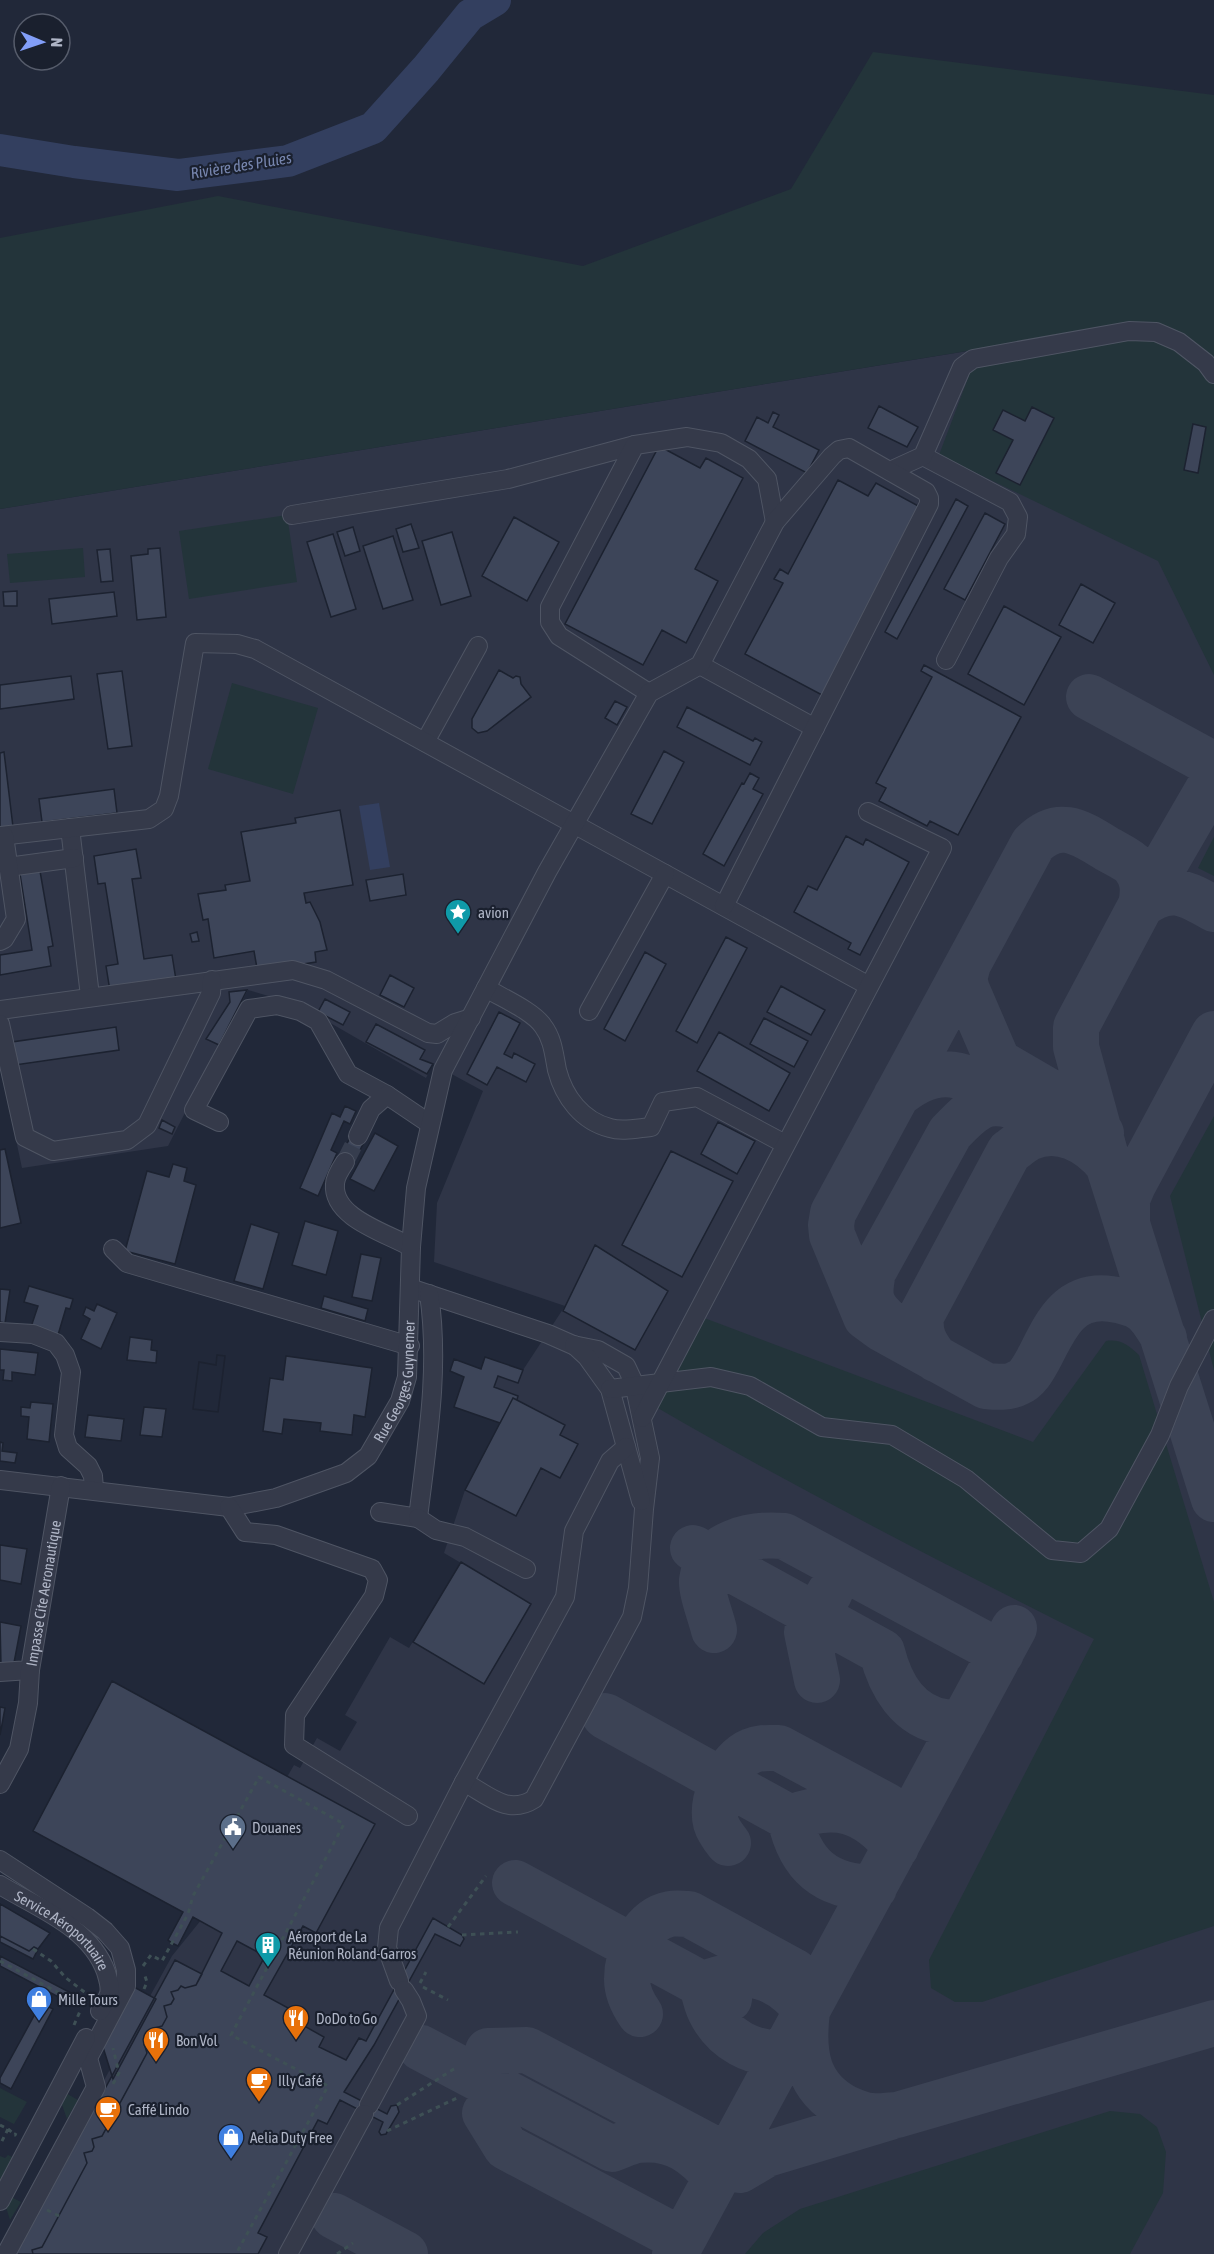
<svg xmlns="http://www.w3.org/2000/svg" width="1214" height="2254" font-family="'Asap Condensed',sans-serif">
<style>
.airport{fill:#2f3547}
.green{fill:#23343a;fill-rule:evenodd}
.water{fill:#333f5f}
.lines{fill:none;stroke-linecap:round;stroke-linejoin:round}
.river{stroke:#333f5f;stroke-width:32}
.taxiway{stroke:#3c4355;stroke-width:46}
.building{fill:#3d4559;stroke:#1c2230;stroke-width:1.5;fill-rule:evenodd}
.minor-tunnel{stroke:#363d4e;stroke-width:18;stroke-dasharray:18 9;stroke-linecap:butt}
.minor-casing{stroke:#4f5564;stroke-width:20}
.path{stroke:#3e5055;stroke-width:3;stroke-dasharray:4.5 4.5;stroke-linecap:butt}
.minor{stroke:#353a4a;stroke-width:18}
.labels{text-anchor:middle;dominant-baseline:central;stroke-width:4.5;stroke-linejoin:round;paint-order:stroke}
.poi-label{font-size:15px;fill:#afb5c6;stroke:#1a202e;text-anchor:start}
.street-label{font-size:15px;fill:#afb5c6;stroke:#1a202e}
.water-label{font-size:16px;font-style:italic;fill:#7786af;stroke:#1a202e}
</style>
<rect width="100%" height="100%" fill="#212839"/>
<!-- airport -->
<path class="airport" d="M1214 304V2254H9L172 1956 214 1904 294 1765 300 1768 317 1738 340 1751 357 1722 345 1715 390 1637 409 1648 461 1563 444 1553 465 1490 500 1423 454 1407 464 1377 450 1371 454 1359 481 1369 485 1357 523 1370 565 1306 434 1262 437 1203 483 1091 433 1064 426 1078 299 1005 248 990 168 1146 22 1168 0 1065V509L980 349Z"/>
<!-- green -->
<path class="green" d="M873 52 1214 95V675L1158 561 939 455 979 349 0 509V238L218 196 583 266 791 189ZM1032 407 1054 418 1019 485 996 473 1013 440 993 430 1003 410 1025 421Z
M287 515 297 582 189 599 179 531Z
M83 548 85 577 10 583 7 554Z
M232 683 318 708 293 794 208 769Z
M1214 837V876L1198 868Z
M1214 1116V1370L1170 1196Z
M691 1313 1033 1442 1106 1341C1121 1339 1128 1345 1139 1355L1214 1602V1926L982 2002H955L931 1988 929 1960 1094 1639C946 1565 799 1490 656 1407Z
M0 2088 27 2102 14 2124 0 2117Z
M64 2092 78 2100 67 2119 60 2099Z
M1110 2111 1140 2114 1157 2127 1166 2152 1163 2193 1130 2254H745L763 2233 800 2209Z
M8 2155 16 2159 4 2182 0 2180V2156L5 2158Z
M9 2196 21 2202 10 2220 5 2204Z"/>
<!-- water -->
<path class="water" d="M379 803 390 867 370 870 359 806Z"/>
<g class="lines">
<!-- river -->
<path class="river" d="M0 150 74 162 178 175 288 161 373 128 426 69 470 15 495 0"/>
<!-- taxiway -->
<path class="taxiway" d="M1089 697 1214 765
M1141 905 1214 779
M1214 909C1185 892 1170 884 1141 905L1076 1027V1047L1108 1164 1214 1499
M968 964 833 1213 831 1225 832 1235 866 1317 881 1328 986 1386C996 1387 1009 1388 1018 1383 1028 1379 1034 1367 1039 1358 1055 1327 1068 1293 1111 1299 1143 1304 1148 1311 1164 1338
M896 1096C946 1054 974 1081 1022 1107
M1101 1133 1084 1112 998 1062 967 990 964 979 968 964 1033 844C1061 816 1083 835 1111 851 1118 855 1129 860 1134 866 1144 878 1144 891 1141 905
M1127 1221V1199L1133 1185 1214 1034
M884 1318C868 1304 869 1292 873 1272L950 1133C980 1101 990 1096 1031 1112
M936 1359C925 1344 919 1335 921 1316L1009 1152C1015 1148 1022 1141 1029 1138 1059 1124 1089 1141 1108 1164
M693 1548 882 1652C890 1684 908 1717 945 1722 951 1723 958 1721 964 1721
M714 1630C711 1617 701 1592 702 1580 707 1542 752 1533 784 1536L1001 1653
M817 1680 807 1632 830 1592
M605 1716 790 1818C836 1801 865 1809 896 1847
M790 1818C800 1865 825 1887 874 1888
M728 1843C724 1838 718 1830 716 1823 710 1799 729 1760 751 1751 760 1747 769 1748 779 1748L887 1806
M515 1883 729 1999
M640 2014C633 2004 627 1992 627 1979 627 1954 643 1919 670 1914 676 1913 683 1914 689 1914L795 1972
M421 2048 612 2149C621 2146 630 2141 639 2140 673 2136 696 2153 716 2178
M488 2051 527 2050 733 2159H749L767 2154
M784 2053C753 2055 724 2040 710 2011 706 2003 704 1993 702 1984 713 1981 727 1976 739 1975 768 1972 790 1989 807 2011 802 2052 806 2087 846 2108 855 2112 864 2116 873 2116 881 2117 889 2115 897 2115L1214 2023
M485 2113 506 2147 682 2240
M740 2170 767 2154 890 2117
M334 2216 405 2254
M675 2254 1014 1628"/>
</g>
<!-- building -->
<path class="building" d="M879 406 918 427 907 447 868 428Z
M1032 407 1054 418 1020 485 996 473 1013 440 993 430 1003 410 1025 421Z
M773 412 779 415 773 427 819 450 807 473 745 441 757 417 768 423Z
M1193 424 1206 427 1198 473 1184 470Z
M659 446 700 468 706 458 743 478 695 569 718 581 686 643 662 630 643 665 565 624Z
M838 480 868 496 876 483 922 508 822 695 745 654 783 583 774 579 780 569 788 574Z
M956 499 968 506 897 639 885 632Z
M985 513 1005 524 965 600 944 589Z
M514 517 559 542 527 601 482 576Z
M411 524 419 548 403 552 396 529Z
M353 527 360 551 345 556 337 532Z
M452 532 471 596 441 605 422 541Z
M333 534 356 609 331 617 307 542Z
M393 536 413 600 383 609 363 546Z
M160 548 166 617 137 620 131 556 148 554V549Z
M110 549 113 581 101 582 97 550Z
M1081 584 1115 603 1093 643 1059 625Z
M17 591V606H4L3 592Z
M114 592 117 616 52 624 49 599Z
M1004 606 1061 637 1024 705 968 674Z
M924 665 1021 717 958 835 930 821 927 826 879 801 886 788 876 783 932 677 921 671Z
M499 670 513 678 516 676 520 677 521 684 531 697 487 731 478 733 472 728V719Z
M122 671 132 746 108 749 97 674Z
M71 676 74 699 0 709V685Z
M615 701 627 707 617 725 605 718Z
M687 707 753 741 755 738 762 742 750 765 677 727Z
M664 751 684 762 652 824 631 814Z
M4 752 13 827 0 829V753Z
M750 773 759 778 753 789 763 794 724 866 703 854 742 783 744 784Z
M114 789 117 813 42 822 39 799Z
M340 810 353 885 304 893 306 903 310 902 320 922 327 950 315 952 316 962 271 969 258 974 254 951 214 958 208 919 203 920 198 894 226 890 225 885 250 881 241 832 296 823 295 818Z
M846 836 863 845 866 839 909 862 860 955 848 949 851 943 794 912 808 886 817 890Z
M136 849 141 878 132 879 144 959 172 955 176 980 110 991 106 966 118 964 105 883 98 884 94 856Z
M40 871 53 946 48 947 51 966 0 975V955L32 950 20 874Z
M403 874 406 895 370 901 366 880Z
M197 932 199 941 192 942 190 934Z
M726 937 747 948 697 1043 676 1031Z
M645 952 666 964 625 1041 604 1029Z
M390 975 414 988 404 1007 380 995Z
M781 986 825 1010 811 1035 767 1012Z
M247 990 219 1045 206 1039 230 1002 229 992Z
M325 999 350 1012 343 1025 318 1012Z
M499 1012 520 1023 504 1054 512 1058 514 1053 535 1064 526 1082 497 1067 487 1085 467 1074Z
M764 1018 808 1041 794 1067 750 1044Z
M376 1024 425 1050 420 1059 433 1064 427 1074 366 1042Z
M116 1027 119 1050 15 1065 12 1042Z
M719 1032 790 1073 769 1111 697 1071Z
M345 1106 356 1111 350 1124 344 1121 331 1150 337 1153 318 1196 300 1188 332 1113 340 1117Z
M162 1120 175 1127 172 1134 159 1128Z
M718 1122 755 1141 737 1174 701 1154Z
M375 1133 398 1146 374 1191 350 1179Z
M352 1134 365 1140 352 1166 339 1159Z
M5 1149 21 1223 0 1228V1150Z
M671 1151 733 1181 682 1277 622 1245Z
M173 1164 187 1168 184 1181 196 1185 175 1264 125 1251 147 1171 169 1177Z
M305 1221 338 1231 326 1275 292 1265Z
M251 1224 279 1233 263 1289 234 1281Z
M595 1245 668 1291 635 1350 563 1311Z
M361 1254 381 1258 372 1301 352 1297Z
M29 1286 73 1299 70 1309 66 1308 58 1335 31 1327 38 1306 24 1302Z
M0 1289 10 1290 5 1323 0 1322Z
M324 1296 368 1309 365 1321 321 1308Z
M97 1304 117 1313 101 1349 81 1339 90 1319 83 1315 86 1307 94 1311Z
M130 1337 152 1340 151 1350 157 1351 156 1363 127 1360Z
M0 1349 38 1353 35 1375 12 1372V1381L3 1380 4 1370H0Z
M217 1355 225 1356 218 1412 193 1409 199 1362 216 1365Z
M217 1355 225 1356 218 1412 193 1409 199 1362 216 1365Z
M286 1356 372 1368 365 1417 354 1415 352 1435 320 1431 321 1423 284 1419 282 1434 263 1431 270 1378 283 1380Z
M485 1357 523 1370 518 1383 498 1376 494 1387 518 1396 517 1400 513 1398 500 1423 454 1407 464 1377 450 1371 454 1359 481 1369Z
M513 1398 565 1425 560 1435 578 1444 560 1478 541 1468 516 1516 465 1490Z
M31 1402 53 1404 49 1442 27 1439 29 1417 21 1416V1407L30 1408Z
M144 1407 166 1409 162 1437 140 1435Z
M88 1415 124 1419 121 1441 85 1437Z
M0 1442 3 1443 2 1451 17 1453 15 1463 0 1461Z
M0 1545 27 1549 21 1584 0 1580Z
M461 1562 531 1604 484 1684 413 1642Z
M0 1622 21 1626 13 1668 1 1665Z
M112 1681 375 1824 316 1933 303 1926 264 1995 301 2015 297 2022 324 2037 319 2047 346 2060 359 2038 366 2041 433 1918 462 1935 464 1939 460 1946 435 1934 374 2045 344 2092 387 2114 391 2106 397 2105 399 2112 386 2134 381 2135 379 2132 383 2122 340 2100 327 2124 318 2120 258 2233 267 2237 258 2254H33L32 2250 42 2247 87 2163 84 2153 92 2151 94 2147 92 2139 102 2136 138 2070 147 2053 144 2043 151 2041 153 2036 151 2029 162 2026 167 2017 164 2006 171 2004 174 1999 171 1992 178 1990 181 1986 185 1988 196 1985 222 1933 193 1917 178 1946 172 1943 168 1940 183 1912 33 1831ZM237 1941 265 1956 249 1986 221 1971Z
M0 1707 5 1708 0 1735Z
M0 1904 50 1933 38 1949 34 1947 29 1951 0 1936Z
M0 1936 29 1951 34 1947 38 1949 33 1959 0 1942Z
M0 1956 71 1993 66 2001 0 1966Z
M175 1960 202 1974 196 1985 185 1988 181 1986 178 1990 171 1992 174 1999 171 2004 164 2006 167 2017 162 2026 151 2029 153 2036 151 2041 144 2043 147 2053 102 2136 92 2139 94 2147 92 2151 84 2153 87 2163 42 2247 32 2250 33 2254H15Z
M134 1987 156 1999 113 2079 102 2044Z
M41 2003 53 2009 11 2089 0 2083V2078Z"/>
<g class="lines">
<!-- minor-tunnel -->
<path class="minor-tunnel" d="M345 1162 358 1136"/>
<!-- minor casing -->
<g class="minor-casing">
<g id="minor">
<path d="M923 456 1010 502 1018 517 1016 534 999 558 946 660"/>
<path d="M890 471 923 456 962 367 973 359 1129 331 1156 332 1179 342 1206 363 1214 374"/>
<path d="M292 515 508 479 635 445"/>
<path d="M700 665 815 728"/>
<path d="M649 693 559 636 550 622V607L635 445 687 437 721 443 749 459 767 479 775 522"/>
<path d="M425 742 478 646"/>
<path d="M70 828 90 996"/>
<path d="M0 836 149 819 164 809 169 796 195 643 237 644 255 649 869 986"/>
<path d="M8 867 74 858"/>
<path d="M0 941 4 939 16 919 4 836"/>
<path d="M486 988C502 998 533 1011 543 1026 553 1039 554 1055 557 1070 564 1097 582 1121 610 1128 622 1132 639 1128 651 1127L663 1102 697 1097 785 1144"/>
<path d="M0 1010 293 970 326 980 428 1033 437 1034 455 1023 471 1018"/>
<path d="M589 1011 665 874"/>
<path d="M0 1024 25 1137 53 1151 127 1140 147 1125 211 993 212 980"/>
<path d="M219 1122 194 1110 249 1009 277 1005 300 1011 318 1021 348 1074 387 1095"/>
<path d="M358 1136 371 1109 387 1095 430 1124"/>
<path d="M345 1162C341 1168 335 1177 335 1184 332 1218 387 1233 411 1247"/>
<path d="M113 1249 127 1263 410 1346"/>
<path d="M410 1288 548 1334 573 1345 598 1350 626 1366 634 1383 650 1458 644 1509 638 1588 632 1617 534 1799C508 1816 488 1795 464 1782"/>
<path d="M0 1332 33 1334 56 1343 65 1355 71 1372 64 1435 68 1448 88 1466 93 1476 94 1489"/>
<path d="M574 1345 587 1357 610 1389 641 1501"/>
<path d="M610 1389 711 1377 750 1386 822 1427 892 1435 966 1479 1052 1550 1081 1553 1109 1529 1160 1435 1179 1386 1214 1319"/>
<path d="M642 1418 942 848 868 812"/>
<path id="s1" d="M0 1480 229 1507 276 1498 346 1473 368 1456 400 1401 407 1377 411 1247 416 1188 443 1070 547 872 649 693 700 665 775 522 832 456 839 450 849 448 926 492 929 498V504L724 906"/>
<path d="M229 1507 245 1532 276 1535 372 1569 378 1580 374 1596 295 1715 294 1745 408 1816"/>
<path d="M380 1512 418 1518C427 1443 440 1369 429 1294"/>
<path d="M418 1518 436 1530 465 1537 526 1569"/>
<path id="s2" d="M0 1672 30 1670 61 1486"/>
<path d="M0 1784 19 1749 28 1703 30 1670"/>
<path d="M0 1860 87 1917 105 1931 120 1948 126 1970V1986L88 2058 96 2087 6 2254"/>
<path id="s3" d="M0 1885C38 1908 90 1927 106 1972 108 1979 111 1987 109 1994 107 2000 103 2006 100 2011"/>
<path d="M399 1981 387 1948 389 1928 464 1782 565 1597 574 1531 610 1461 626 1447"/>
<path d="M369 2105 417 2016 411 2001 404 1990"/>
<path d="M0 2201 86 2038"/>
<path d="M288 2254 364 2114"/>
</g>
</g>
<!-- path -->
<path class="path" d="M448 1927 486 1876
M462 1935 518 1932
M33 1949 51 1961 66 1978 87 1994
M0 1961 83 2006
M143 1966 151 1955 162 1961 188 1914 193 1896 259 1777 344 1824 231 2035 328 2086 236 2254
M420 1983 426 1972
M423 1987 448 2000
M144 1989 147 1982 144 1973
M74 2025 81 2009
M113 2084 119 2073 113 2048
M397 2105 457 2067
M103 2107 115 2113
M0 2125 8 2129 0 2145
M8 2129 15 2135 16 2133
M387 2131 457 2098
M47 2210 59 2216
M337 2254 353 2243"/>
<!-- minor -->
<use href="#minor" class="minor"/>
</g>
<!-- icons -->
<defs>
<g id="sight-pin" transform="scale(1.35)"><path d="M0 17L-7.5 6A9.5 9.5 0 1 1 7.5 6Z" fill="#0f9aa8" stroke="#1a202e"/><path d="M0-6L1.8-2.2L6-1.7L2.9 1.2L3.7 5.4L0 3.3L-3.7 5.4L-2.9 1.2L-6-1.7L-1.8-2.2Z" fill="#fff"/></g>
<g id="civic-pin" transform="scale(1.35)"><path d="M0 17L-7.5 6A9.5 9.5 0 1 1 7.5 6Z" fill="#5c6f8a" stroke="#1a202e"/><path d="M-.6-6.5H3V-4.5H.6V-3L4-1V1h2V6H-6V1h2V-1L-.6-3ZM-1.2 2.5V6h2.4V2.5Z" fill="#fff"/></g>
<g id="building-pin" transform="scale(1.35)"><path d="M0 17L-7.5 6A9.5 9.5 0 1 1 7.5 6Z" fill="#0f9aa8" stroke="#1a202e"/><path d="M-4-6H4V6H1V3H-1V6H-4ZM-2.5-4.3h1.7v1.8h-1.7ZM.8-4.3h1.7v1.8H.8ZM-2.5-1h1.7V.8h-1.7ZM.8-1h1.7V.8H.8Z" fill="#fff"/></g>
<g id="shop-pin" transform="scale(1.35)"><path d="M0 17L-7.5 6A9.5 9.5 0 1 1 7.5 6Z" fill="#3f7fe0" stroke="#1a202e"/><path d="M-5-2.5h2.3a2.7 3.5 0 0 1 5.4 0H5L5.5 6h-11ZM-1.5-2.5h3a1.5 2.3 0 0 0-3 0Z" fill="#fff"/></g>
<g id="restaurant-pin" transform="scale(1.35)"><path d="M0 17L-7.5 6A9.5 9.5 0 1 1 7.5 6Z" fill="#e8710a" stroke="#1a202e"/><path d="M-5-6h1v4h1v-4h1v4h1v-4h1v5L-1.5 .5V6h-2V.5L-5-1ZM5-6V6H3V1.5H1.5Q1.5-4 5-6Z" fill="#fff"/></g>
<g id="cafe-pin" transform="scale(1.35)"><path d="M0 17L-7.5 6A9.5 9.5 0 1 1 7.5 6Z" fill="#e8710a" stroke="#1a202e"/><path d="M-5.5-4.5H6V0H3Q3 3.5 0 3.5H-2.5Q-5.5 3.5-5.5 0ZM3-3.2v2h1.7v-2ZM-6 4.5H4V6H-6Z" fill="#fff"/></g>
</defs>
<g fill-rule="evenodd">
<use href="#sight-pin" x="458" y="912"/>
<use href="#civic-pin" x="233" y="1827"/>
<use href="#building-pin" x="268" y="1945"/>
<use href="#shop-pin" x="39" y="1999"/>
<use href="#restaurant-pin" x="296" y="2018"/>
<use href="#restaurant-pin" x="156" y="2040"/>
<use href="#cafe-pin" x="259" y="2080"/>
<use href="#cafe-pin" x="108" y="2109"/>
<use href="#shop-pin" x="231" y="2137"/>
</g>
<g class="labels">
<!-- poi labels -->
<g class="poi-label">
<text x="478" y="912">avion</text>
<text x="252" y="1827">Douanes</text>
<text x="288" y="1936">Aéroport de La<tspan x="288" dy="17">Réunion Roland-Garros</tspan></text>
<text x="58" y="1999">Mille Tours</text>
<text x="316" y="2018">DoDo to Go</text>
<text x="176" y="2040">Bon Vol</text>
<text x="278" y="2080">Illy Café</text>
<text x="128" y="2109">Caffé Lindo</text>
<text x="250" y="2137">Aelia Duty Free</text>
</g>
<!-- street labels -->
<g class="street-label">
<text stroke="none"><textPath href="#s1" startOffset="462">Rue Georges Guynemer</textPath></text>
<text stroke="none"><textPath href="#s2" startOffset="108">Impasse Cite Aeronautique</textPath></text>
<text stroke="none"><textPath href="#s3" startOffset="78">Service Aéroportuaire</textPath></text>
</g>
<!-- water labels -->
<g class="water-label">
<text transform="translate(241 165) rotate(-9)">Rivière des Pluies</text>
</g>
</g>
<!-- north arrow -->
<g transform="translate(42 42) rotate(92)"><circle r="28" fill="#1a202e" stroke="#565c6b" stroke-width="1.5"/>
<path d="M0-4.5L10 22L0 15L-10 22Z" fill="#829ef8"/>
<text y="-9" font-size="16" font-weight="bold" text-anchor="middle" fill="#afb5c6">N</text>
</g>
</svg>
